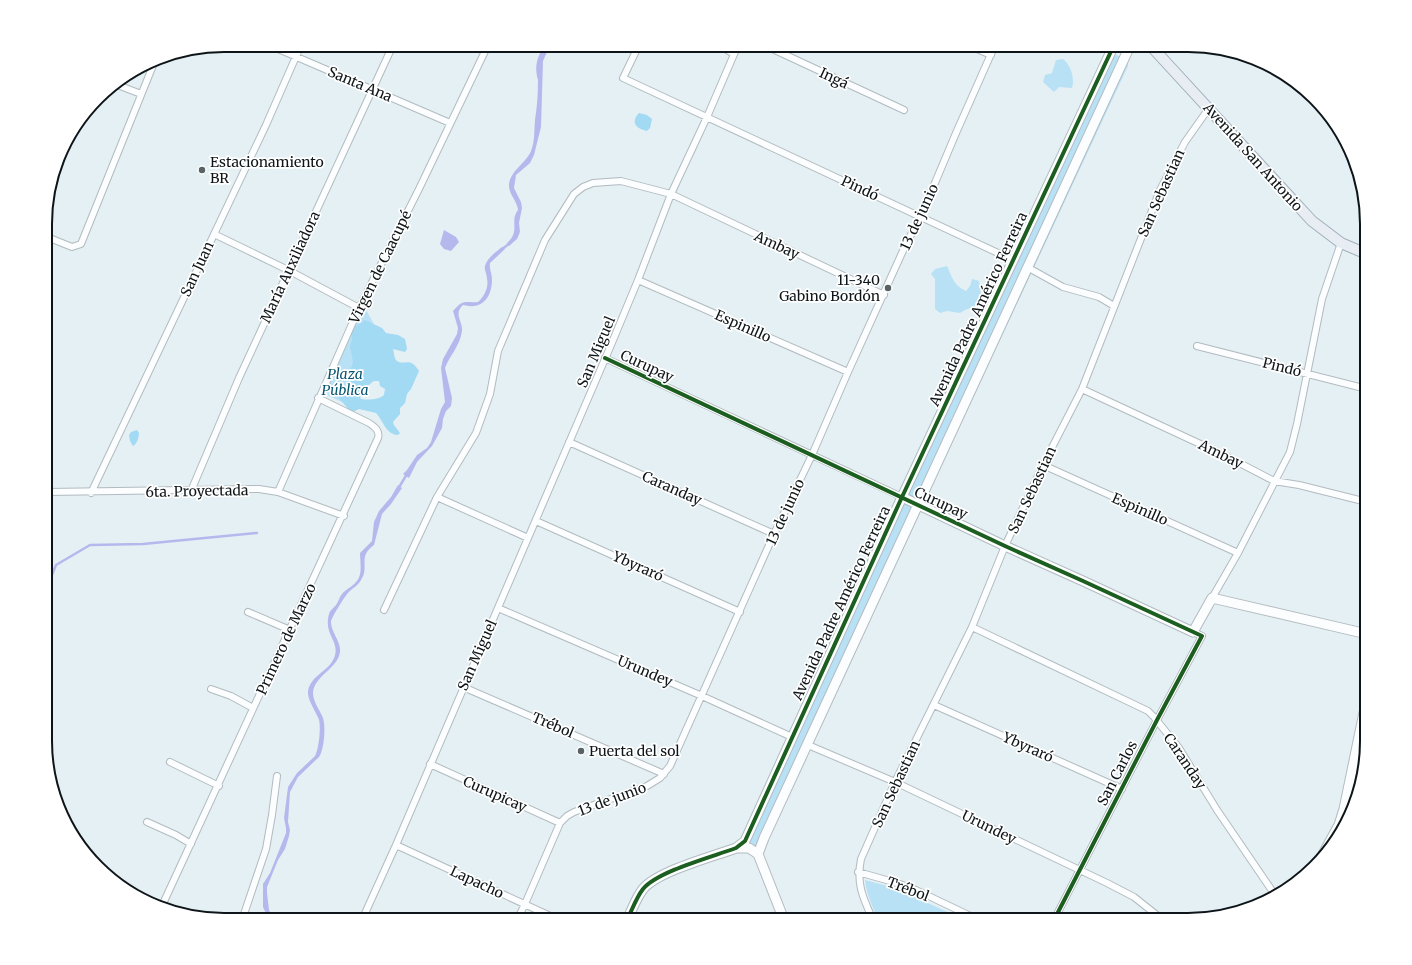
<svg xmlns="http://www.w3.org/2000/svg" width="1412" height="965" font-family="Merriweather,serif">
<style>
.green{fill:#b8e1f5}
.forest{fill:#a2d9f3;fill-rule:evenodd}
.water{fill:#b5b8ed}
.lines{fill:none;stroke-linecap:round;stroke-linejoin:round}
.stream{stroke:#b5b8ed;stroke-width:2.5}
.street-casing{stroke:#b2bbbf;stroke-width:8}
.secondary-casing{stroke:#b2bbbf;stroke-width:11}
.primary-casing{stroke:#a2afbc;stroke-width:12}
.street{stroke:#fbfdfe;stroke-width:6}
.secondary{stroke:#fbfdfe;stroke-width:9}
.primary{stroke:#e7edf3;stroke-width:10}
.cycleway-casing{stroke:#fff;stroke-width:6}
.cycleway{stroke:#1b5e20;stroke-width:4}
.poi-dot{fill:#596265;stroke:#fff;stroke-width:1.5}
.labels{text-anchor:middle;dominant-baseline:central;stroke-width:3.5;stroke-linejoin:round;paint-order:stroke}
.street-label{font-size:14px;fill:#0e1518;stroke:#fff}
.poi-label{font-size:14px;fill:#0e1518;stroke:#fff;text-anchor:start}
.park-label{font-size:14px;font-style:italic;fill:#045370;stroke:#fff}
.rim{fill:none;stroke:#0e1518;stroke-width:2}
</style>
<rect width="100%" height="100%" fill="#e5f0f5"/>
<!-- green -->
<path class="green" d="M1115 55C1122 56 1128 58 1128 66L926 499 923 501 910 497 908 492 986 311H980L976 306 965 310 960 313 947 311 940 313 935 309V279L931 274 935 269 947 266C953 279 953 284 966 291L970 286 972 279 979 281 981 294 995 298 1112 56Z
M1063 59C1071 65 1075 79 1072 88L1059 87 1054 92 1043 82 1045 75 1052 73 1056 60Z
M364 306 382 339 352 407 323 393Z
M905 501 921 511 762 847 760 850 747 846Z
M865 880 895 888 965 920H878C873 907 866 894 865 880Z"/>
<!-- forest -->
<path class="forest" d="M639 113 647 115 652 119 650 128 647 131C636 129 630 122 639 113Z
M365 320 382 328 386 333 398 335 405 339 407 349 405 352 393 349C394 352 394 359 397 361 404 366 410 356 419 371L411 389 407 394 405 403 400 408V414L393 422 394 425 400 433 398 435C386 435 383 420 376 413L359 409 353 412 350 411 337 396 339 393 349 385 345 377 346 374 352 366 353 361 350 347 352 339 350 328 358 325ZM374 381H379L380 386 385 389 384 395C378 400 368 400 361 399L360 397C363 392 369 384 374 381Z
M137 430 139 433C139 437 137 444 133 446L130 441 129 435 131 432Z"/>
<!-- water -->
<path class="water" d="M545 45H552L547 52 543 61 541 127 534 155 530 163 516 175 514 188 521 202 522 208 519 223 520 232 517 239 509 246 507 243C521 231 509 221 518 210 517 200 508 194 509 184 511 170 526 163 531 151 535 141 534 131 535 120 537 107 538 94 538 80 534 67 537 56 545 45Z
M444 230 456 237 459 242 451 251 444 249 440 244Z
M502 247 505 249 490 263C489 269 492 274 492 279 492 298 482 310 463 305 453 314 463 321 462 331 460 346 450 355 445 368L452 398 451 406 446 411 443 419 442 428 432 446 417 462 409 478 403 474 407 470 417 455 427 448 431 442 441 409 445 402 441 368 443 359 457 334 458 328 453 311C464 299 463 303 478 302 484 297 489 287 487 279 487 274 484 270 485 266 487 258 496 252 502 247Z
M398 485 402 488 391 504 382 514 374 545C357 557 370 567 361 580 358 586 352 588 348 593 345 596 331 618 331 622 331 634 344 644 339 656 334 670 314 677 313 693 313 702 320 710 323 718 326 727 324 750 319 757L298 777 290 792 288 822 290 830 289 836 285 849 278 860 267 887V893L269 910 274 920H269L263 907V884L270 873 286 833V828L284 818 288 787 297 773 315 756C319 748 321 728 319 720 316 711 307 700 308 691 311 675 329 671 334 658 341 641 323 635 329 614 330 610 334 608 336 605 339 601 339 597 342 594 346 589 352 587 356 582 363 575 360 562 360 553L372 541 374 522 379 511 391 497Z"/>
<g class="lines">
<!-- stream -->
<path class="stream" d="M501 250 510 243
M398 489 407 474
M47 587 56 565 90 545 143 544 257 533"/>
<!-- street casing -->
<g class="street-casing">
<path id="street" d="M269 45 450 123
M639 45 623 78 1013 260
M718 45 734 54
M764 45 904 110
M968 45 991 55
M115 84 141 94
M214 234 288 270 359 308
M47 237 72 247 81 244 156 58
M1027 267 1063 287 1099 297 1114 306
M638 280 848 372
M1197 346 1367 389
M605 358 902 497
M1082 389 1226 456 1274 481 1299 485 1367 502
M569 442 774 534
M1043 465 1238 553
M191 491 239 378 393 45
M47 492 259 489 278 492 344 516
M278 492 359 308 419 189 488 45
M91 493 266 125 301 45
M437 497 528 538
M536 521 740 612
M1212 598 1238 553 1290 452 1297 424 1322 299 1341 243
M498 608 702 696 792 737
M384 610 437 497 476 433 490 394 498 351 545 240 574 194 583 187 593 183 621 181 671 194 884 295
M248 612 290 630
M972 627 1125 700 1148 711 1154 717 1179 748 1217 810 1275 895
M463 687 664 774
M211 689 231 696 253 708
M934 705 1122 789
M808 745 895 782 1107 883 1134 897 1163 920
M1354 760 1364 763
M170 762 219 786
M430 764 560 823
M147 822 176 835 191 844
M396 845 559 920
M858 872 897 883 916 890 979 920
M161 908 378 438C380 431 375 427 369 423L318 398
M242 920 266 849 272 815 277 776
M362 920 396 845 611 345 638 280 671 194 707 117 738 45
M517 920 525 904 560 823 567 816 574 812 647 786 660 778 670 766 774 534 812 455 848 372 906 244 921 216 956 133 995 45
M873 920C863 898 856 884 861 859L895 782 972 627 1005 546 1043 465 1082 389 1160 190 1185 142 1209 108
M1054 920 1157 720 1202 636 1193 632"/>
</g>
<!-- secondary casing -->
<g class="secondary-casing">
<path id="secondary" d="M902 497 1005 546 1083 581 1193 632 1212 598 1367 634
M736 848H749L758 854
M1322 856 1339 825 1344 809 1367 698
M627 920C632 910 636 898 643 889 658 871 712 857 736 848L745 841 902 497 1114 45
M784 920 758 854 764 838 1129 48 1131 45"/>
</g>
<!-- primary casing -->
<g class="primary-casing">
<path id="primary" d="M1150 45 1312 221 1341 243 1367 254"/>
</g>
<!-- street -->
<use href="#street" class="street"/>
<!-- secondary -->
<use href="#secondary" class="secondary"/>
<!-- primary -->
<use href="#primary" class="primary"/>
<!-- cycleway casing -->
<g class="cycleway-casing">
<path id="cycleway" d="M605 358 1005 546 1083 581 1202 636 1157 720 1054 920
M627 920C632 910 636 898 643 889 658 871 712 857 736 848L745 841 902 497 1114 45"/>
</g>
<!-- cycleway -->
<use href="#cycleway" class="cycleway"/>
</g>
<!-- markers -->
<g class="poi-dot">
<circle cx="202" cy="170" r="4"/>
<circle cx="888" cy="288" r="4"/>
<circle cx="581" cy="751" r="4"/>
</g>
<g class="labels">
<!-- street labels -->
<g class="street-label">
<text transform="translate(834 78) rotate(25)">Ingá</text>
<text transform="translate(360 84) rotate(23)">Santa Ana</text>
<text transform="translate(1253 157) rotate(48)">Avenida San Antonio</text>
<text transform="translate(860 188) rotate(25)">Pindó</text>
<text transform="translate(1161 193) rotate(-66)">San Sebastian</text>
<text transform="translate(919 217) rotate(-65)">13 de junio</text>
<text transform="translate(777 245) rotate(25)">Ambay</text>
<text transform="translate(290 267) rotate(-65)">María Auxiliadora</text>
<text transform="translate(380 267) rotate(-64)">Virgen de Caacupé</text>
<text transform="translate(197 269) rotate(-65)">San Juan</text>
<text transform="translate(978 309) rotate(-65)">Avenida Padre Américo Ferreira</text>
<text transform="translate(743 326) rotate(24)">Espinillo</text>
<text transform="translate(596 352) rotate(-67)">San Miguel</text>
<text transform="translate(647 366) rotate(25)">Curupay</text>
<text transform="translate(1282 367) rotate(14)">Pindó</text>
<text transform="translate(1221 454) rotate(26)">Ambay</text>
<text transform="translate(672 488) rotate(24)">Caranday</text>
<text transform="translate(1032 490) rotate(-65)">San Sebastian</text>
<text transform="translate(197 491) rotate(-1)">6ta. Proyectada</text>
<text transform="translate(941 503) rotate(25)">Curupay</text>
<text transform="translate(1140 509) rotate(24)">Espinillo</text>
<text transform="translate(785 512) rotate(-65)">13 de junio</text>
<text transform="translate(638 566) rotate(24)">Ybyraró</text>
<text transform="translate(841 603) rotate(-65)">Avenida Padre Américo Ferreira</text>
<text transform="translate(286 639) rotate(-65)">Primero de Marzo</text>
<text transform="translate(477 655) rotate(-66)">San Miguel</text>
<text transform="translate(645 671) rotate(23)">Urundey</text>
<text transform="translate(553 725) rotate(23)">Trébol</text>
<text transform="translate(1028 747) rotate(24)">Ybyraró</text>
<text transform="translate(1185 761) rotate(56)">Caranday</text>
<text transform="translate(1117 773) rotate(-63)">San Carlos</text>
<text transform="translate(896 784) rotate(-65)">San Sebastian</text>
<text transform="translate(495 794) rotate(24)">Curupicay</text>
<text transform="translate(612 799) rotate(-20)">13 de junio</text>
<text transform="translate(989 827) rotate(26)">Urundey</text>
<text transform="translate(477 882) rotate(25)">Lapacho</text>
<text transform="translate(908 889) rotate(21)">Trébol</text>
</g>
<!-- poi labels -->
<g class="poi-label">
<text x="210" y="162">Estacionamiento<tspan x="210" dy="16">BR</tspan></text>
<text x="880" y="280" text-anchor="end">11-340<tspan x="880" dy="16">Gabino Bordón</tspan></text>
<text x="589" y="751">Puerta del sol</text>
</g>
<!-- park labels -->
<g class="park-label">
<text x="345" y="374">Plaza<tspan x="345" dy="16">Pública</tspan></text>
</g>
</g>
<!-- crop -->
<path d="M0 0H1412V965H0ZM224 52H1188A172 172 0 0 1 1360 224V741A172 172 0 0 1 1188 913H224A172 172 0 0 1 52 741V224A172 172 0 0 1 224 52Z" fill="#fff" fill-rule="evenodd"/>
<path class="rim" d="M224 52H1188A172 172 0 0 1 1360 224V741A172 172 0 0 1 1188 913H224A172 172 0 0 1 52 741V224A172 172 0 0 1 224 52Z"/>
</svg>
